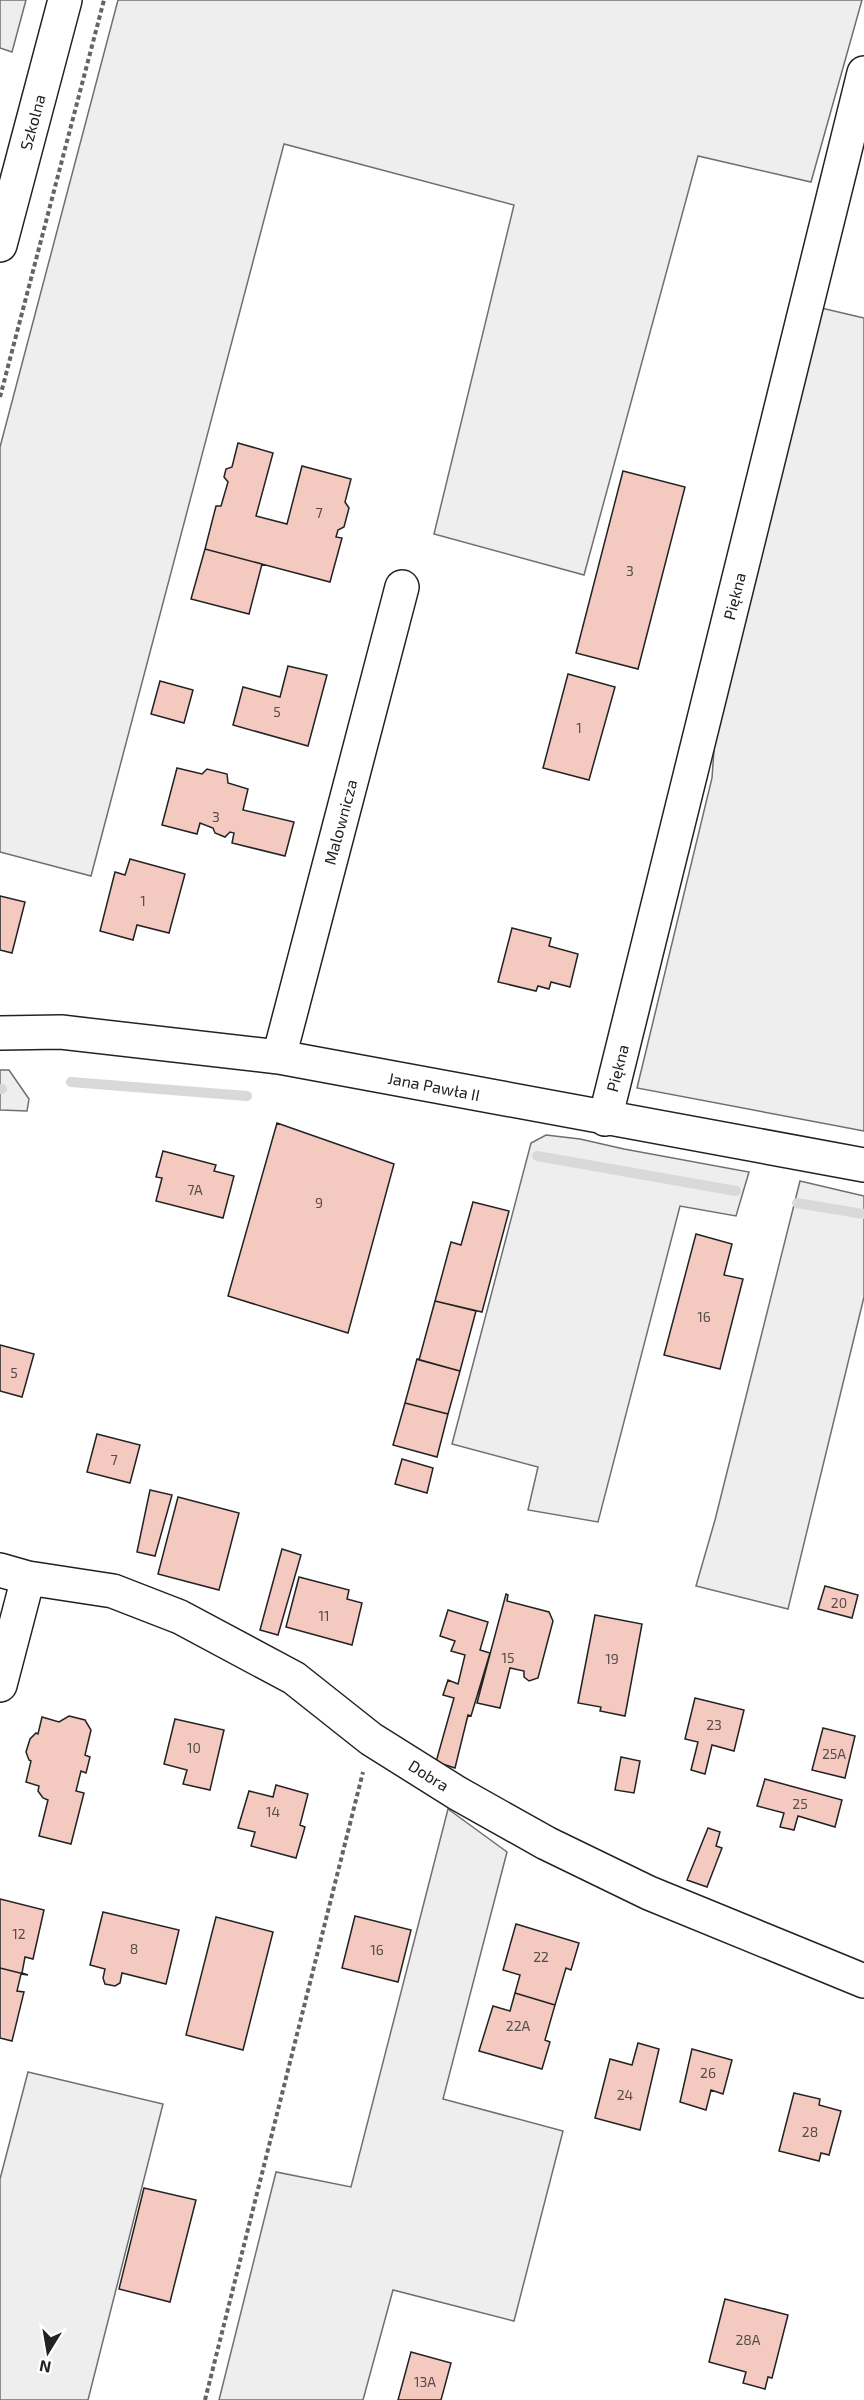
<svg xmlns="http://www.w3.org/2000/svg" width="864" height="2400" font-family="'Exo 2',sans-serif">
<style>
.green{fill:#eee;stroke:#6f6f6f;stroke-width:1.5}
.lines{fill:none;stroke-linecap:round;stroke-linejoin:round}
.stream{stroke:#d9d9d9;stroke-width:10}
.building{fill:#f3c9c0;stroke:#222;stroke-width:1.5}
.minor-casing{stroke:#222;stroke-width:36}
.path{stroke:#646464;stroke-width:4;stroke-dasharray:4.5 3;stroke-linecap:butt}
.minor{stroke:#fff;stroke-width:33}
.labels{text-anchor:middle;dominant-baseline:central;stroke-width:4.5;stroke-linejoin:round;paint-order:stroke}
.number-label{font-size:14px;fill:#564c4a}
.street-label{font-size:16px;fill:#222;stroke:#fff}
</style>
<rect width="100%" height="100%" fill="#fff"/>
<!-- green -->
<path class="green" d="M0 0H26L12 52 0 48Z
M118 0H862L811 182 698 156 584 575 434 534 514 205 284 144 91 876 0 852V447Z
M817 307 864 318V1131L637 1088 712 778 717 708Z
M0 1070H9L29 1099 27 1111 0 1110Z
M546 1135 580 1139 624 1149 749 1172 736 1216 680 1206 598 1522 528 1510 538 1467 452 1444 531 1143Z
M800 1181 864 1196V1297L788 1609 696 1586 715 1520Z
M448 1809 507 1852 443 2099 563 2131 514 2321 393 2290 363 2400H219L276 2172 351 2187Z
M28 2072 163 2104 88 2400H0V2179Z"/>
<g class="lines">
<!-- stream -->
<path class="stream" d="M71 1082 247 1096
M0 1089H2
M537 1156 736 1191
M797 1203 864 1214"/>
</g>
<!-- building -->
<path class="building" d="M238 443 273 453 256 516 287 524 302 466 351 479 345 502 349 508 344 527 338 530 336 537 342 538 330 582 205 549 216 506H221L228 482 224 477 226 469 232 467Z
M623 471 685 487 638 669 576 653Z
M205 549 262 564 249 614 191 599Z
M288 666 327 675 308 746 233 725 243 687 280 697Z
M568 674 615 687 589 780 543 768Z
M160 681 193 690 184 723 151 714Z
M177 768 202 774 207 769 227 774 228 783 248 789 243 810 294 822 285 856 232 843 234 833 230 832 225 837 215 833 213 828 200 823 197 834 162 825Z
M130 859 185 874 169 933 137 925 133 940 100 931 115 872 125 875Z
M0 896 25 902 12 953 0 950Z
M512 928 551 938 549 946 578 954 570 987 551 982 549 989 538 986 536 991 498 982Z
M277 1123 394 1164 348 1333 228 1296Z
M163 1151 216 1165 214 1171 234 1176 223 1218 156 1201 162 1178 156 1177Z
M473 1202 509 1211 482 1312 435 1301 451 1242 461 1245Z
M696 1234 732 1244 724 1275 743 1279 720 1369 664 1355Z
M435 1301 476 1311 460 1371 419 1360Z
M0 1345 34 1354 22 1397 0 1391Z
M417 1359 460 1371 448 1414 405 1403Z
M405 1403 448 1414 437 1457 393 1445Z
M97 1434 140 1445 130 1483 87 1472Z
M402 1459 433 1468 427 1493 395 1484Z
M150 1490 172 1495 155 1556 137 1552Z
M178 1497 239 1513 219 1590 158 1574Z
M282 1549 301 1555 278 1635 260 1630Z
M299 1577 349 1590 347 1599 362 1603 352 1645 286 1627Z
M825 1586 858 1595 852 1618 818 1609Z
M506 1594 508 1595 507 1601 549 1612 553 1621 538 1678 529 1681 524 1677V1671L510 1668 500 1708 477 1703Z
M448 1610 488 1622 480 1650 490 1653 471 1716 468 1715 455 1768 436 1762 454 1698 443 1695 448 1680 458 1684 465 1655 451 1651 455 1641 440 1636Z
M595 1615 642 1624 625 1716 600 1711 601 1707 578 1703Z
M695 1698 744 1710 734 1751 712 1745 705 1774 691 1770 698 1742 685 1739Z
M69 1716 85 1720 91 1730 85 1755 90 1757 86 1773 81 1771 76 1791 84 1793 71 1844 39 1836 48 1800 43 1798 38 1791 39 1786 26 1782 31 1761 29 1760 26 1752 30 1739 36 1733 38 1734 42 1717 59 1722Z
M175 1719 224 1730 210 1790 183 1784 187 1770 164 1764Z
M823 1728 855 1736 845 1778 812 1770Z
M621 1757 640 1761 634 1793 615 1790Z
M765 1779 842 1800 835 1827 798 1816 794 1830 780 1827 784 1813 757 1806Z
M276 1785 308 1794 300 1825 305 1827 296 1858 251 1846 255 1832 238 1828 249 1791 273 1797Z
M708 1828 720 1832 716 1846 722 1848 707 1887 687 1880Z
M0 1899 44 1910 33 1959 25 1957 22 1973 28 1975 0 1968Z
M103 1912 179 1930 166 1984 122 1973 120 1983 115 1986 105 1984 103 1978 105 1969 90 1965Z
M355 1916 411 1930 398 1982 342 1968Z
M216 1917 273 1932 243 2050 186 2035Z
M516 1924 579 1943 571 1970 566 1968 555 2005 515 1993 520 1975 503 1970Z
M0 1968 28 1975 21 1974 17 1991 24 1992 12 2041 0 2038Z
M515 1993 555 2005 545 2040 550 2042 542 2069 479 2051 493 2006 510 2011Z
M638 2043 659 2049 640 2130 595 2118 610 2059 632 2065Z
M692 2049 732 2060 723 2094 711 2090 706 2110 680 2102Z
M794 2093 820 2099 819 2105 841 2111 829 2155 821 2153 819 2161 779 2151Z
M144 2188 196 2200 170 2302 119 2289Z
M725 2299 788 2315 772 2378 768 2377 765 2389 743 2383 746 2372 709 2362Z
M411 2352 451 2363 441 2400H398Z"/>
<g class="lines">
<!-- minor casing -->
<g class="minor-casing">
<path id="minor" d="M0 245 65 0
M0 1033 61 1032 279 1057 864 1165
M279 1057 402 587
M605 1119 864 73
M0 1570 28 1578 113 1591 180 1617 294 1678 371 1739 457 1793 546 1843 649 1893 864 1981
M0 1685 28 1578"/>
</g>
<!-- path -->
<path class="path" d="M0 397 104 0
M205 2400 363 1772"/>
<!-- minor -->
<use href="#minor" class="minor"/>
</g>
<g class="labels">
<!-- number labels -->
<g class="number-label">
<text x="319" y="512">7</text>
<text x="630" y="570">3</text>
<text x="277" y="711">5</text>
<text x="579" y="727">1</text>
<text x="216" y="816">3</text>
<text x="143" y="900">1</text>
<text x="195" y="1189">7A</text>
<text x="319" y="1202">9</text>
<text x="704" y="1316">16</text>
<text x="14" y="1372">5</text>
<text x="114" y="1459">7</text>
<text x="839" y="1602">20</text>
<text x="324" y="1615">11</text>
<text x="508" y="1657">15</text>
<text x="612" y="1658">19</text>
<text x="714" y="1724">23</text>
<text x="194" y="1747">10</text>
<text x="834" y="1753">25A</text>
<text x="800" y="1803">25</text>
<text x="273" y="1811">14</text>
<text x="19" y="1933">12</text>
<text x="134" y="1948">8</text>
<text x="377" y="1949">16</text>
<text x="541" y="1956">22</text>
<text x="518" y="2025">22A</text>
<text x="708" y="2072">26</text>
<text x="625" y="2094">24</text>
<text x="810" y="2131">28</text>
<text x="748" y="2339">28A</text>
<text x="425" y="2381">13A</text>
</g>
<!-- street labels -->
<g class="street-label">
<text transform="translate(32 122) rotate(-75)">Szkolna</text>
<text transform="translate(734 596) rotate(-76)">Piękna</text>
<text transform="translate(340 822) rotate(-75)">Malownicza</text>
<text transform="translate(617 1068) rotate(-76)">Piękna</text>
<text transform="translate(434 1086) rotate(11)">Jana Pawła II</text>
<text transform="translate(429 1775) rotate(32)">Dobra</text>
</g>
</g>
<!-- north arrow -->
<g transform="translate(48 2352) rotate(191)" stroke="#ffffff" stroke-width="4.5" paint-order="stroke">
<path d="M0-4.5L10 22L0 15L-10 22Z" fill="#222222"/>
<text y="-9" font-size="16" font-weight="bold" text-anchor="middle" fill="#222222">N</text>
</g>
</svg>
